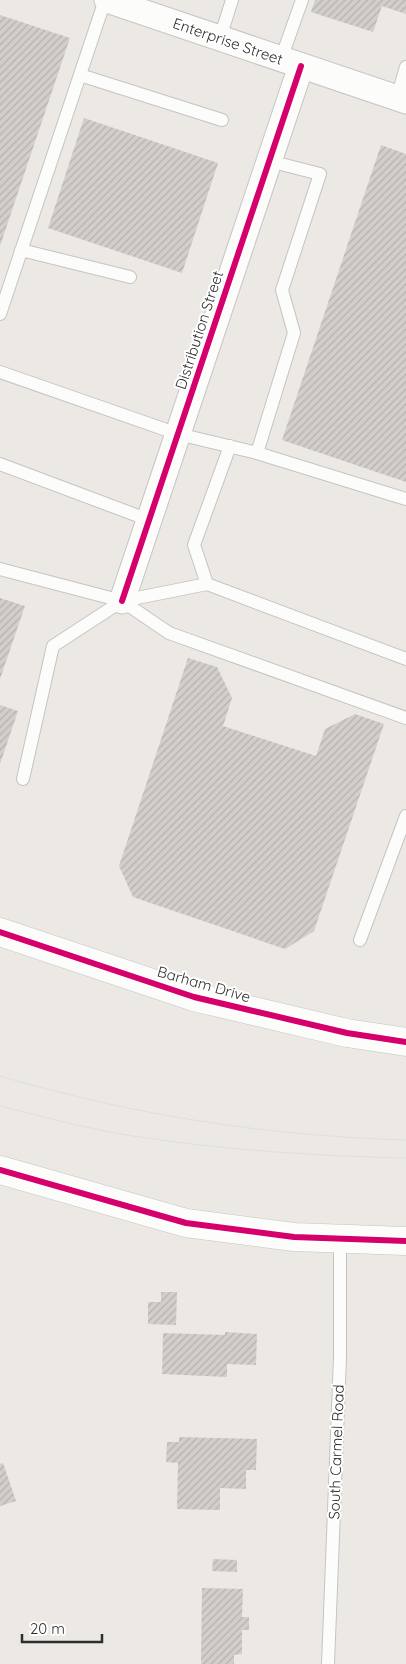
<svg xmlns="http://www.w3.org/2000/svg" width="406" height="1664" font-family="Quicksand,sans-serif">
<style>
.building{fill:url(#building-hatch)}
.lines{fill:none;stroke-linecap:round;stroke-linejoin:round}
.service-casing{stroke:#c5c4c5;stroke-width:14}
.minor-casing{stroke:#c5c4c5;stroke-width:27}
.tertiary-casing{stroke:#c5c4c5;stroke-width:29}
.secondary-casing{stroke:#c5c4c5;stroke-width:29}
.service{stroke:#fcfcfb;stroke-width:12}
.minor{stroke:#fcfcfb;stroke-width:25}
.tertiary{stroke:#fcfcfb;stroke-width:28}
.secondary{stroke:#fcfcfb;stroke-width:28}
.tram{stroke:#dfdfe1;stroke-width:1}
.cycleway-casing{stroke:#fff;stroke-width:9}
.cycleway{stroke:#d6006c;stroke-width:6}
.labels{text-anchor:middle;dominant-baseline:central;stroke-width:4;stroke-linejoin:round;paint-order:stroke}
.street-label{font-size:15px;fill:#2e2e2e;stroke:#fff}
</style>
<defs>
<pattern id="building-hatch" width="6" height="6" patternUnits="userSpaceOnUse" patternTransform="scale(1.25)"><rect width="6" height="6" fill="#d1cecb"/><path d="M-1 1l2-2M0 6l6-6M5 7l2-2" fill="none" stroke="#b4b1af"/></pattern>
</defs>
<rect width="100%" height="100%" fill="#ece8e4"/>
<!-- building -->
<path class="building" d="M315 0H406V14L382 6 373 32 311 12Z
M0 15 70 38 0 246Z
M84 118 218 163 182 273 48 228Z
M381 145 406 154V482L282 440Z
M0 598 25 606 0 679Z
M188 658 217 667 232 698 223 726 316 756 325 729 355 714 384 724 314 931 285 949 133 897 119 866Z
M0 705 18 711 0 764Z
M161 1292H177L176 1325 148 1324V1302H161Z
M225 1332 257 1334 256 1365 227 1364V1377L162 1374 163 1333 225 1335Z
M179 1437 257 1439 256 1470H246V1489L220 1488V1510L177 1509 178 1463 166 1462 167 1442H179Z
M3 1463 16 1501 0 1506V1464Z
M213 1559 237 1560V1572L212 1571Z
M202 1588 243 1589 242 1617H249V1630H242V1654L234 1655V1664H201Z"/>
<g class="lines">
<!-- service casing -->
<g class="service-casing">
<path id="service" d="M220 38 232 0
M281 59 302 0
M80 75 222 120
M397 98 406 67
M21 250 130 277
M0 314 105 0
M0 372 178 434 257 453 294 333 282 290 320 174 269 161
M257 453 406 499
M0 464 149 520
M0 569 122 601 169 633 406 718
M207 584 194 545 230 446
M23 779 53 646 122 601 207 584 406 659
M360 940 406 816
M328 1664 340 1357V1240"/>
</g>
<!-- minor casing -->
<g class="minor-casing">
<path id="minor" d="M107 0 406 101
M122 601 301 66"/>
</g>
<!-- tertiary casing -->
<g class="tertiary-casing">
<path id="tertiary" d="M0 1170 186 1223 294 1237 406 1241"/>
</g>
<!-- secondary casing -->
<g class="secondary-casing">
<path id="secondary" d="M0 932 194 997 347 1033 406 1042"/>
</g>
<!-- service -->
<use href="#service" class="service"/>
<!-- minor -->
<use href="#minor" class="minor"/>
<!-- tertiary -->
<use href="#tertiary" class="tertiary"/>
<!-- secondary -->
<use href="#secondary" class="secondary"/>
<!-- tram -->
<path class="tram" d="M0 1076C132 1115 268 1136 406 1140
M0 1106C44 1117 88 1129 133 1136 224 1150 315 1156 406 1158"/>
<!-- cycleway casing -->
<g class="cycleway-casing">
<path id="cycleway" d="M122 601 301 66
M0 932 194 997 347 1033 406 1042
M0 1170 186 1223 294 1237 406 1241"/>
</g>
<!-- cycleway -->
<use href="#cycleway" class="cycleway"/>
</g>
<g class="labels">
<!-- street labels -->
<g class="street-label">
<text transform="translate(228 41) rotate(19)">Enterprise Street</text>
<text transform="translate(199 330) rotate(-72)">Distribution Street</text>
<text transform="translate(204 984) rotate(16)">Barham Drive</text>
<text transform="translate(336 1452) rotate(-88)">South Carmel Road</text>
</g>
</g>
<!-- scale -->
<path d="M22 1634v8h80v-8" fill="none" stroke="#2e2e2e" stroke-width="2.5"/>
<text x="30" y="1634" font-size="15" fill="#2e2e2e" stroke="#ffffff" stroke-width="4" paint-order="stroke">20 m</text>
</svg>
